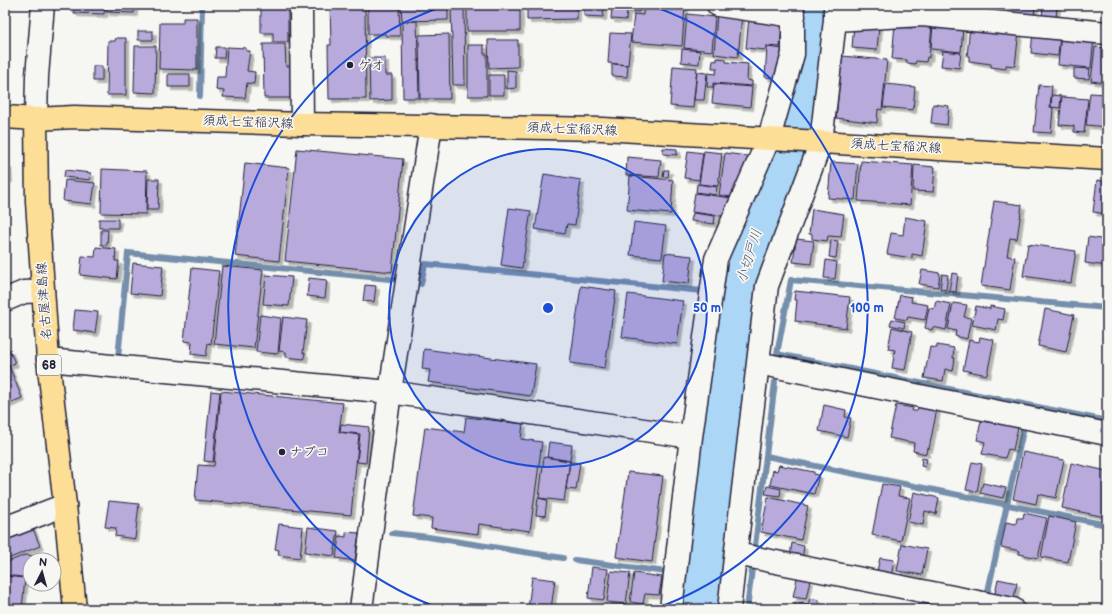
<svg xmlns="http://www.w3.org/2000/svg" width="1112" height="614" font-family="'Balsamiq Sans','Klee One',sans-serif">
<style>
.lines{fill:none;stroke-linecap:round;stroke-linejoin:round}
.stream{stroke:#748eab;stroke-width:6}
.river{stroke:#abd6f6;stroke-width:38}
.building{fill:#b8aadb;stroke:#22223b;filter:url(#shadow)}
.minor-casing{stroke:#22223b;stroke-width:25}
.major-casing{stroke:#22223b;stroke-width:25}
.minor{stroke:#f6f6f2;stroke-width:22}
.major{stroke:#fdde96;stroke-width:22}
.ring{fill:none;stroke:#1d4ed8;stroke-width:2}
.poi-dot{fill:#22223b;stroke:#f6f6f2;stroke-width:1.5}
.labels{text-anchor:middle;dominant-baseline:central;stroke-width:3.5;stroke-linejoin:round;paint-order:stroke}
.shield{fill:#f6f6f2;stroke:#626272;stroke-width:1}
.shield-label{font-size:12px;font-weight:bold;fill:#22223b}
.poi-label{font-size:13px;fill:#22223b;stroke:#f6f6f2;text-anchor:start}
.street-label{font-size:13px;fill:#22223b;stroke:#f6f6f2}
.water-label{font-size:14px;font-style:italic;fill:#4b5873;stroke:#f6f6f2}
.centre{fill:#1d4ed8;stroke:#f6f6f2;stroke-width:2}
.ring-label{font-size:12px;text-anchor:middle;font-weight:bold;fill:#1d4ed8;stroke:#f6f6f2;stroke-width:3.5;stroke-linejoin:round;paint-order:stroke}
</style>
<defs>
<filter id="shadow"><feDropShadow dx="3.5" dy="3.5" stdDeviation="0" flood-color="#0004"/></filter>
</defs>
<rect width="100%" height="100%" fill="#f6f6f2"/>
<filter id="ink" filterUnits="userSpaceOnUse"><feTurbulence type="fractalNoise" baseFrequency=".025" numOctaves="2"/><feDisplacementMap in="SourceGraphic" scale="8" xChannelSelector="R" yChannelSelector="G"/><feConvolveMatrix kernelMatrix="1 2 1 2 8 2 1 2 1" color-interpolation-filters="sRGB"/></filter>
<g filter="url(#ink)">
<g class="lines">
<!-- stream -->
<path class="stream" d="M200 96 202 5
M418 283 421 284 425 264 702 291
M1107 308 791 280 777 354 1107 421
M118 358 128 253 400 280
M766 456 1107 525
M392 533 428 537 563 558
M755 546 775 382
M575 560 666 572
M693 576 703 577
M987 596 1024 426
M747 609 752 569"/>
<!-- river -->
<path class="river" d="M700 609 739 284 753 236 782 170 808 87 816 21V5"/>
</g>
<!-- building -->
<path class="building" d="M74 5H105L104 14 74 13Z
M106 5H134V13L106 12Z
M261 5H288V42H273V33H261Z
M330 5H365L366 99H329L328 45H331Z
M368 5H399L400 36H386V34H368Z
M401 5H448V20L402 21Z
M451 5H464L465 85H453Z
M467 5H520V31H467Z
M527 5H577V19L527 20Z
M584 5H604L603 17 584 16Z
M612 5H640L639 12 627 11 626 20 611 19Z
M644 5 685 6 682 46 631 42 634 14 643 15Z
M942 5H960L959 7Z
M1009 5H1035L1034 18 1008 15Z
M1043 5H1057L1056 20 1042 18Z
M717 13 742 15 738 57 714 54Z
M687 14 715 17 712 51 684 48Z
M749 17 783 20 780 47 766 46 765 50 746 48Z
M183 18H197V70L159 69 160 23H183Z
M417 21 419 98H403L402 22Z
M895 23 899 27 912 28 913 23 932 25 929 58 927 57 926 62 916 61 915 64 907 63V60L892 59Z
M854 24 879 27 877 50 852 48Z
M933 24 963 27 961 52 931 49Z
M970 26 1019 31 1015 66 1006 65V69L991 67V64L969 61V56H967Z
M138 31H153V40H138Z
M1033 31 1060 34 1058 56 1031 53Z
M610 33 631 34 628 65 608 63Z
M449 34 450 99H420L419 35Z
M1061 34 1094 37 1091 68 1058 65Z
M116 38H126V95H107L108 41H115Z
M488 40H518V67L489 68Z
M263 44H285L286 66H293V98H264Z
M468 45H484V54H487V96H468Z
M135 46H156L155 93 134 92Z
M216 47H225L224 58H215Z
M227 47 246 48V51H250L247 71 255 72 254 84 247 83 245 98 223 97 224 91 216 90 217 77H225Z
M767 47 784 49 781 79 765 77Z
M1095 47 1107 48V83L1091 81Z
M682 49 700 51 699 64 681 62Z
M943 51 961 53 959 68 941 66Z
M842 56 887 60 882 110 878 109 877 123 836 118Z
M369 58H385V75H392V100L370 101Z
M717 58 726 59V62L748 64 747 80 752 81V86L713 83V87H707L708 73 716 74 717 68H712L713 60 717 61Z
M612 64 628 65 627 77 612 76Z
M93 66H102V81H93Z
M673 66 697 68 693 108 670 106Z
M1074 68 1090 69 1089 79 1074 78Z
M507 70 516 71V88L507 89Z
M697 72 707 73 704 100H694Z
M168 74H190V87H168Z
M489 75H504V95H489Z
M714 84 752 87 750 107 712 103Z
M886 84 915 87 913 110 883 107Z
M1039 85 1052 86 1050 107 1053 108 1051 133 1034 132Z
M1090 93 1107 94V127L1086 125Z
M1052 95 1061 96 1060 108 1051 107Z
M1062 97 1088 99 1084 133 1074 132V126L1059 125Z
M933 104 949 106 947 125 931 123Z
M663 148 677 149V155L663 154Z
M297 149 403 159 392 272 285 261Z
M688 151 703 153 699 180 684 178Z
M704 151 722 153 718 186 699 184Z
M725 153 754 157 737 198 719 195Z
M627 157 661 160 659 177 626 175Z
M861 161 913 165 910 205 858 201Z
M831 162 858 164 855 200 828 198Z
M245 163 289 168 279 261 235 256Z
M5 165H8L9 179H5Z
M914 165 935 167 933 192 913 191Z
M102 169 147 171 146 214 101 213Z
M65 170 91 173 90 180 64 177Z
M664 170H669L668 177H663Z
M544 174 581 180 575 225 567 224 565 234 535 229Z
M630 176 673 180 671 214 627 210Z
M148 179H159L158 210H147Z
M65 180 95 183 92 204 63 201Z
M1097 180 1107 182V214L1093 212Z
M697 184 717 187 716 195 696 192Z
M695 193 731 198 728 217 692 212Z
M994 201 1022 205 1017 239 1010 238 1007 256 1015 257 1010 290 981 286Z
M509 208 531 211 522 268 501 265Z
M812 209 844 214 841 237 828 236 827 241 812 239V234H809Z
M693 213 715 216 714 224 691 221Z
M905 217 927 221 922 256 912 254V258L887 254 891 233 903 235Z
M99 219H118V228H99Z
M634 222 666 226 662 258 630 255Z
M101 230H108L107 245H101Z
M1088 237 1107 240V266L1085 263Z
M796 239 814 241 811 264 793 262Z
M831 240 838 241 836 258 829 257Z
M1028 244 1076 251 1071 283 1023 276Z
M96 247 116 249 115 261H119L117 279 80 275 82 256 95 257Z
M665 253 692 256 689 284 662 281Z
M826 260 837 262 835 279 824 278Z
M133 263 163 266 160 296 130 293Z
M222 266 263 270 254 348 214 344Z
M192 268 219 271 211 344 208 343 206 356 191 354 192 342 184 341Z
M922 270 940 273 938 287 919 284Z
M952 273 958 274 956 292 949 291Z
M942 274 948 275 946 290 940 289Z
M266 275 292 277 289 306 263 304Z
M309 278 327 280 325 298 307 296Z
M365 285 376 286 374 302 363 301Z
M581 286 616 291 605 368 570 363Z
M795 291 850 297 846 328 795 321 797 300H794Z
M628 294 683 301 677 344 622 337Z
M900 295 912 297 911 302 928 305 925 320 908 317 907 320 895 318Z
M936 301 951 304 946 330 933 327 932 330 925 328 929 308 934 309Z
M953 303 967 305 964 317 971 318 967 339 955 336 956 331 948 329Z
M976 306 990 309V306L1005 309 1003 320 998 319 996 330 972 325Z
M1045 309 1074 315 1066 352 1038 346Z
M75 310 98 312 95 333 73 330Z
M260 315 281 318 278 354 256 352Z
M283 317 307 320 303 353H305L304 359 286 357V352L279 351Z
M892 319 905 322 904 328 890 325Z
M892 327 912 332 905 370 892 368 895 350 888 349Z
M980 337 994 340 987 375 963 370 969 340 979 342Z
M937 345 954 348 953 358H955L953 371 945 369 943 381 924 378 930 347 937 348Z
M9 349 15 363 9 366 22 398 5 405V351Z
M424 349 536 364 531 396 428 382 430 370 422 369Z
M1107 354V381L1102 380Z
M211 391 220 392 213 462 204 461Z
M221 391 343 403 339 432 359 435 351 515 195 500 198 465 214 466Z
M824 405 846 410 845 417 851 418 847 437 819 431Z
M896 405 913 408 912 411H917L919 406 937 409 929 449 927 448 926 454 913 451 914 443 889 438Z
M466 417 523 424 521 439 542 442 530 531 479 524 478 534 431 528 432 518 413 516 425 427 464 432Z
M981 421 1018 427 1013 450 1008 449 1005 458 982 454 985 442 977 440Z
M341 424 369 427 366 463 357 462 360 434 340 432Z
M549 442 572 445 570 461 547 457Z
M1023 452 1064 460 1056 498 1038 494 1036 504 1013 499Z
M544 457 570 461 564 501 539 498Z
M922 458 927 459 925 467 921 466Z
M570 462 580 463 576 490 566 489Z
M972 462 982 464 977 492 966 490Z
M1071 463 1107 471V505L1105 517 1062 508Z
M779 465 814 472V474L819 475 814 494 770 485 773 470 777 471Z
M628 472 663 476 652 562 616 557Z
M983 483 1006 488 1003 498 980 493Z
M882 484 900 487 898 496 910 498 901 541 872 535Z
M767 486 781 489 780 496 765 494Z
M914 492 939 498 936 514 925 511 923 525 908 522Z
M768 497 808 506 801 540 761 532Z
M538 498 547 500 545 516 536 515Z
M109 501 139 504 135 539 115 536 116 528 105 527Z
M1024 513 1047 518 1038 558 1019 554 1020 551 1001 547 1006 522 1016 524 1017 518H1023Z
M1049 516 1076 522 1068 562 1041 557Z
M279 524 303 527 300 558 278 555 279 550 275 549Z
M32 526 40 546 5 560V536Z
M308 527 338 531 334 556 305 552Z
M346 532 359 533 355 561 336 558 339 536 346 537Z
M792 543 804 546 802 559 790 556Z
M902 544 927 549 922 575 897 571Z
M25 555 35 556 34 560H30V578L5 575V563Z
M880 558 894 560 891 577 876 575Z
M592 567 608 569 604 600 588 598Z
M611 571 630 573 626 604 607 602Z
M634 573 662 577 659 595 645 594 643 604 630 602Z
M5 576 25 578 22 609H5Z
M532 577 555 580 551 609H528Z
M797 578 810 580 806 599 793 597Z
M998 579 1017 583 1013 602 994 598Z
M810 598 819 600 817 607 827 609H793L795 602 808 605Z
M920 602 929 604 928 609H918Z
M872 604 892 608V609H871Z"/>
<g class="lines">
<!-- minor casing -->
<g class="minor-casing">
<path id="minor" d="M301 5 302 124
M718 5 794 16
M835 20 922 15 1107 33
M36 119 37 76 43 5
M5 300 24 292 43 291
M48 360 390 392 691 437
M758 363 1107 434
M5 528 65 505
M736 554 1013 609
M361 609 390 392 431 125
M671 609 691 437 716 259 769 138 793 54V5
M729 609 767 286 821 142 835 20V5"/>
</g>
<!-- major casing -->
<g class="major-casing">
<path id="major" d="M5 117 36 119 74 117 302 124 603 129 1107 159
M36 119 37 202 48 360 65 505 75 609"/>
</g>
<!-- minor -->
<use href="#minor" class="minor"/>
<!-- major -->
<use href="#major" class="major"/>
</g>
</g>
<!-- distance rings -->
<circle cx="548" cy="308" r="159" fill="#1d4ed8" fill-opacity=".12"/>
<g class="ring">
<circle cx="548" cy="308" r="159"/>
<path d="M442 609A319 319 0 0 1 447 5M649 5A319 319 0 0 1 654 609"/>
</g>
<!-- markers -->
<g class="poi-dot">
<circle cx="350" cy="65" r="4"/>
<circle cx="282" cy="452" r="4"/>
</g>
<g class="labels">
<!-- shield labels -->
<rect class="shield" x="37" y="355" width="24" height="20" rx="3"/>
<g class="shield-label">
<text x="49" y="365">68</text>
</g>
<!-- poi labels -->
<g class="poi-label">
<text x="358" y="65">ゲオ</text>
<text x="290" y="452">ナブコ</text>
</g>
<!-- street labels -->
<g class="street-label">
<text transform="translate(248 122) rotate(2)">須成七宝稲沢線</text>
<text transform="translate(572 129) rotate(2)">須成七宝稲沢線</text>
<text transform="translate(896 146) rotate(3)">須成七宝稲沢線</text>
<text transform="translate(44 301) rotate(-94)">名古屋津島線</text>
</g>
<!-- water labels -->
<g class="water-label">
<text transform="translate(749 256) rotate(-73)">小切戸川</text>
</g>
</g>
<circle cx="548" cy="308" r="6" class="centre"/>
<g class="ring-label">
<text x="707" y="312">50 m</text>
<text x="867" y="312">100 m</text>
</g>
<!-- margin -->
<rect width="1112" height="614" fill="none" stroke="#f6f6f2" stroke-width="20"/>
<rect x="10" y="10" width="1092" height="594" fill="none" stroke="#22223b" stroke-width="1.5" filter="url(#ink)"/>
<!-- north arrow -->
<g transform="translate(42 572) rotate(6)"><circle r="19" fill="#f6f6f2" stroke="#a1a1a9"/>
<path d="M0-3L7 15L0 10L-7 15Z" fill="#22223b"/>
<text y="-6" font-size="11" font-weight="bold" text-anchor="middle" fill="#22223b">N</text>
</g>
</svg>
